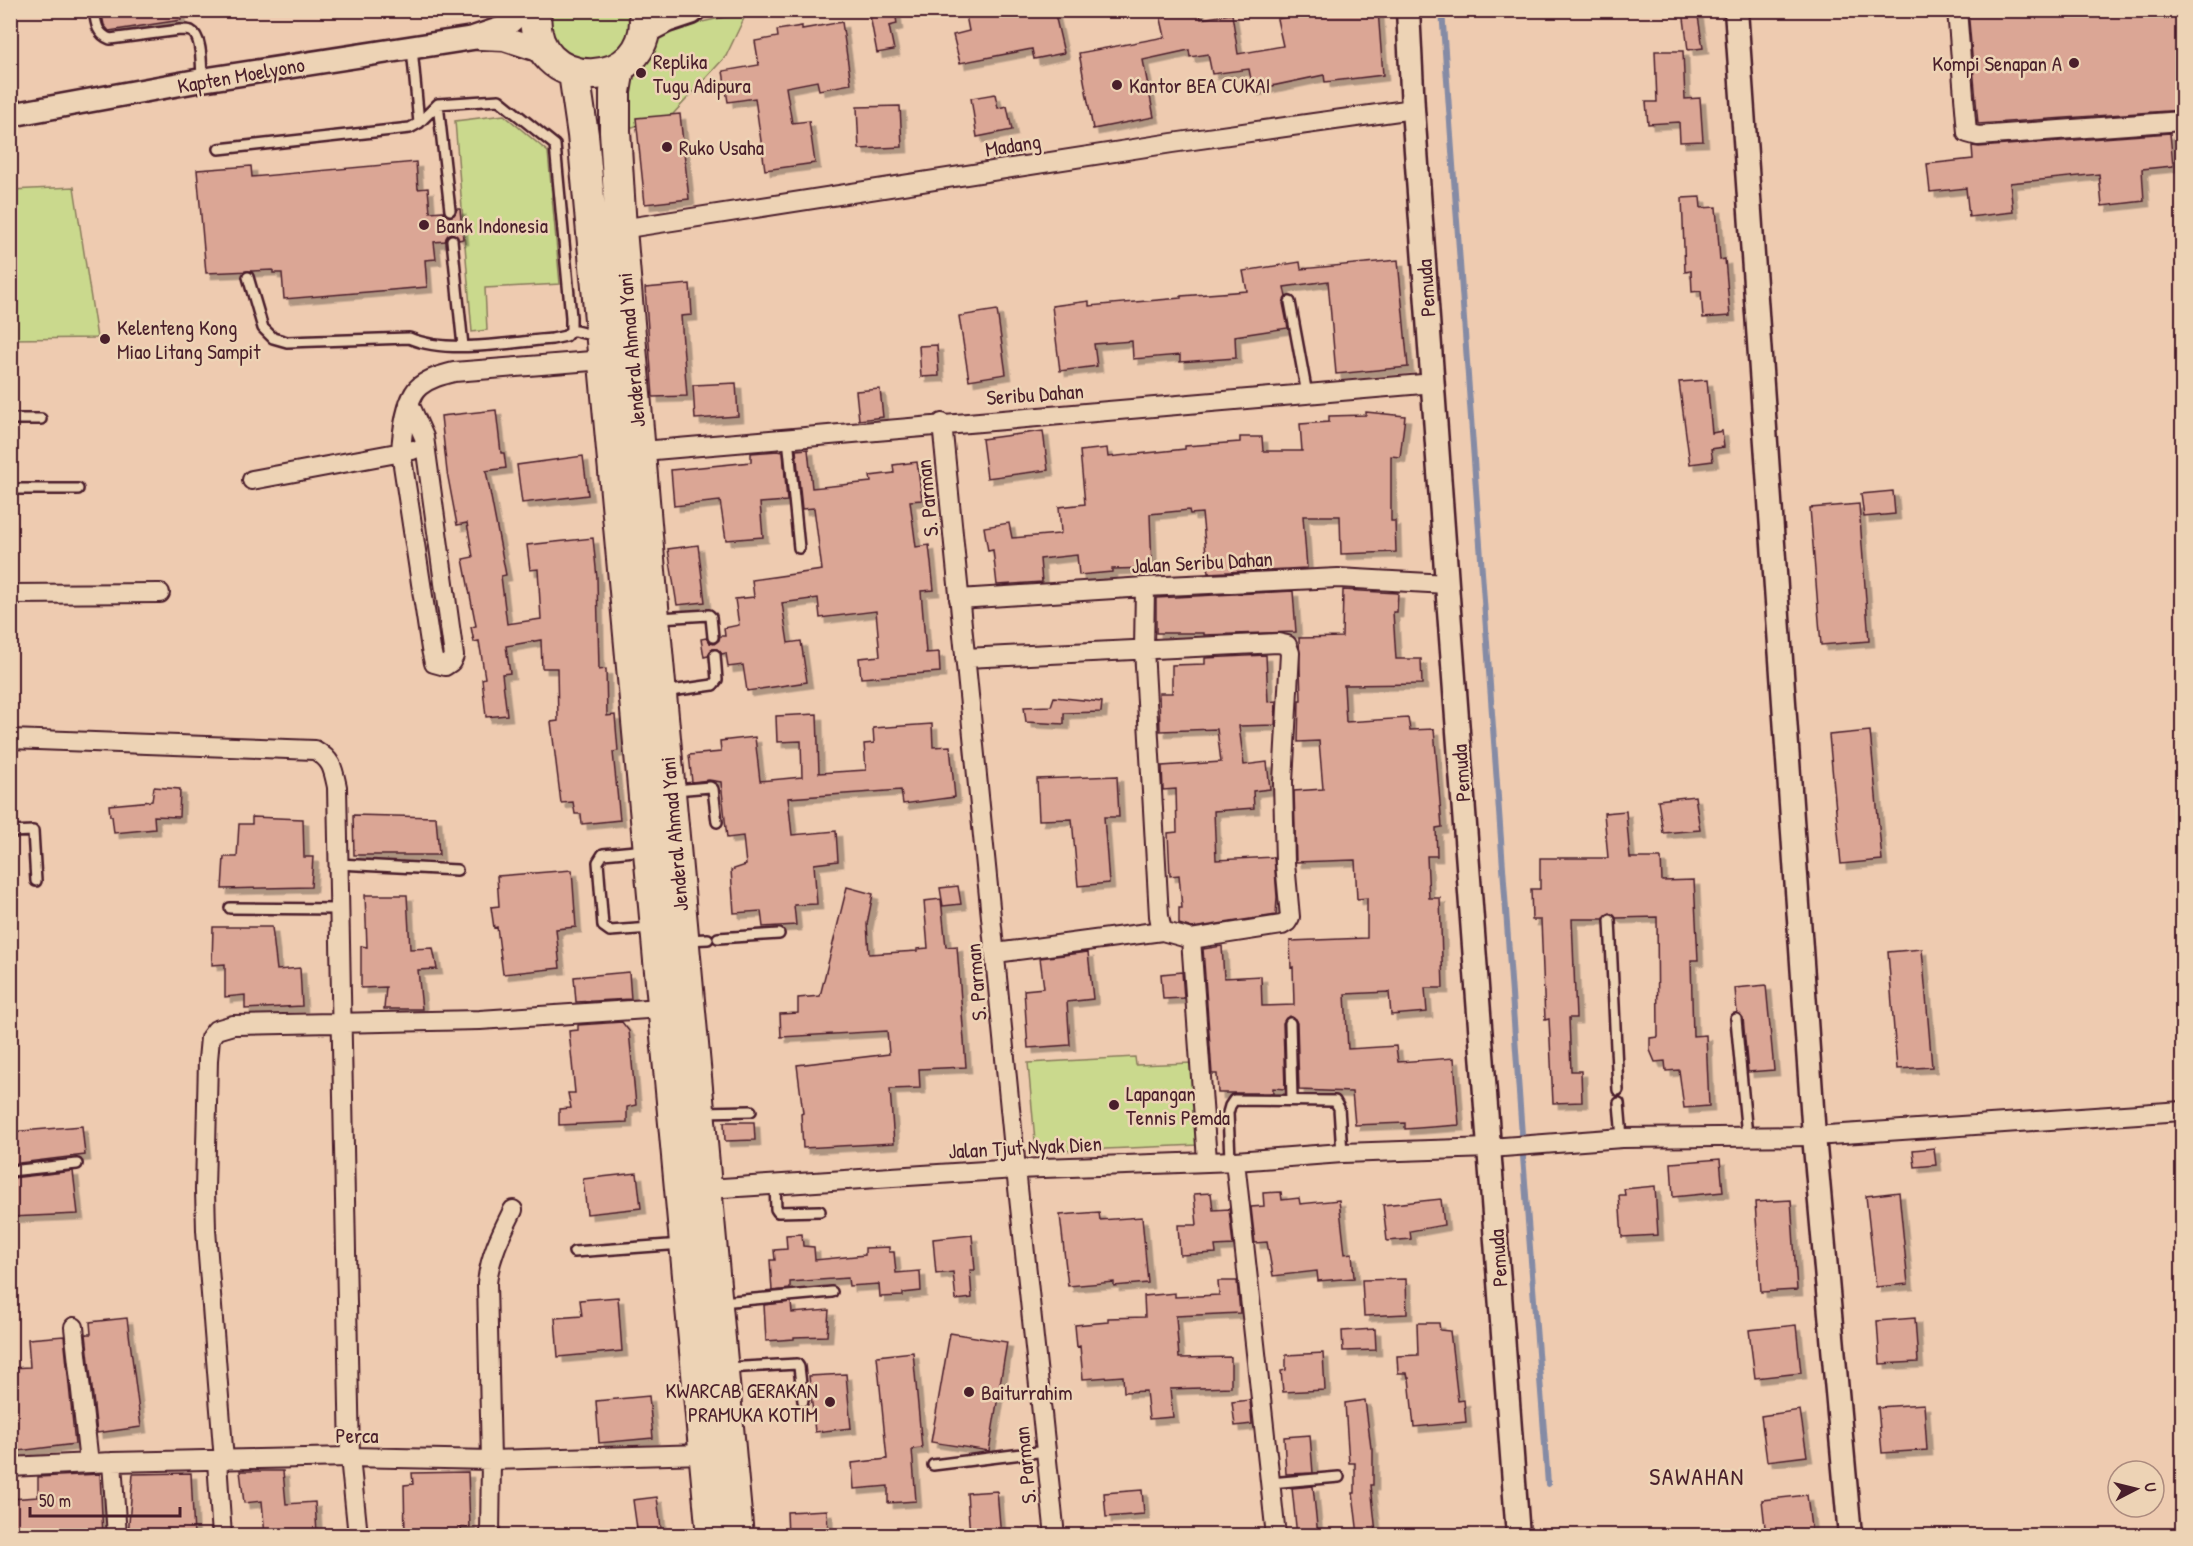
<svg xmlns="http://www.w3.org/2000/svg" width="2193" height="1546" font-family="'Patrick Hand',sans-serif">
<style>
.green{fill:#cad98d;stroke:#8a7c5c;stroke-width:1.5}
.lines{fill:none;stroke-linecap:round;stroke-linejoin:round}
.stream{stroke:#858ba5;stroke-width:6}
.building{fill:#dba695;stroke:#4a1f2b;stroke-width:1.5;filter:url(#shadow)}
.service-casing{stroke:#4a1f2b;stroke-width:14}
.minor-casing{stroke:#4a1f2b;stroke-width:22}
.tertiary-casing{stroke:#4a1f2b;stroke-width:27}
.primary-casing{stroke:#4a1f2b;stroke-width:33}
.trunk-casing{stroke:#4a1f2b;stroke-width:34}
.service{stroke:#edd3b5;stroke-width:9}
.minor{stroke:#edd3b5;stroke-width:18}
.tertiary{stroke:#edd3b5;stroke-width:22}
.primary{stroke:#edd3b5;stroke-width:28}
.trunk{stroke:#edd3b5;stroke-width:30}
.poi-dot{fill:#4a1f2b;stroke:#edd3b5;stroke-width:2}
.labels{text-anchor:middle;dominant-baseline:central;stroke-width:5;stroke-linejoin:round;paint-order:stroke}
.poi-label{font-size:21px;fill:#4a1f2b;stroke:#edd3b5;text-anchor:start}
.street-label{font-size:21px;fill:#4a1f2b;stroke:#edd3b5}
.quarter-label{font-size:24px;letter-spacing:1.5px;fill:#4a1f2b;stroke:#edd3b5}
</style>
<defs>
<filter id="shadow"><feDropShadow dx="5.5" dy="5.5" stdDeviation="0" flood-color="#0004"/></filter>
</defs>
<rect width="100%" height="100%" fill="#eecbb0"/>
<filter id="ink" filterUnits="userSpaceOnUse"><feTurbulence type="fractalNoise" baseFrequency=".0167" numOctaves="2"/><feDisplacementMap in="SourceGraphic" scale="12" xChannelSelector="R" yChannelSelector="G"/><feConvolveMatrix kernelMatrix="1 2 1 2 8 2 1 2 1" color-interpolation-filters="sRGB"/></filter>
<g filter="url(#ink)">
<!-- green -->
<path class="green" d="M543 11H635L637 16 619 60 558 59Z
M747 12 726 56 673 114 620 131 623 72 648 34Z
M504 115 548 152 560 284 485 288 487 330 472 332 455 121Z
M74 187 97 338 11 339V190Z
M1135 1057 1136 1065 1192 1063 1198 1145 1036 1152 1028 1063Z"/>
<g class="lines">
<!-- stream -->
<path class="stream" d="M1442 10 1522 1135
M1523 1156 1548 1484"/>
</g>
<!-- building -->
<path class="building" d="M101 10H180L181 20 109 31 104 25Z
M869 10H895L897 24 889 26 894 50 877 53Z
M965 10H1054L1064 53 1034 59 1032 49 960 63 953 35 969 31Z
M1159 10H1199L1201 19 1232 14 1238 54 1283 46 1277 19 1318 11 1378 10 1383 75 1325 82 1324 75 1253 90 1249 69 1212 74 1208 54 1190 57 1189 50 1143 60 1154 117 1093 129 1079 53 1165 37Z
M1683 10H1697L1703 48 1688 50Z
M1968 10H2182V110L1978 124Z
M842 22 851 84 819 90 817 81 786 87 792 123 809 121 815 163 765 170 755 98 728 102 723 71 759 65 755 41 778 37 777 30 802 26V29Z
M1655 51H1683L1685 99 1700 98 1703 141 1680 142 1679 122 1648 124 1646 102H1657Z
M995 94 998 108 1007 106 1012 130 977 137 971 98Z
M900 106 902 147 859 149 857 107Z
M680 114 689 199 645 204 636 118Z
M2170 133 2173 166 2142 169 2144 201 2102 206 2099 174 2010 183 2013 212 1969 217 1966 188 1930 192 1927 164 1973 159 1972 146 1979 147Z
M416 162 418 189 428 188 430 212 443 211 445 214 450 217 454 215 457 209H460L463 239 459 240 457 236 452 233 448 235 445 241 434 242 436 259 425 260 427 287 284 299 282 273H273V270L206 273 197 170 251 166 252 177Z
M1700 197 1701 208 1716 207 1720 260 1725 259 1730 316 1703 318 1701 291 1692 292 1691 271 1685 272 1682 198Z
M1398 260 1408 367 1336 374 1328 281 1284 287 1286 297 1283 303 1288 328 1235 336 1236 358 1180 362V355L1133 359 1132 341 1094 344 1097 366 1060 371 1052 306 1089 301V306L1181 298V296L1247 291 1243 271 1300 262 1301 269Z
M690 284 692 315 681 316 687 396 653 397 645 288Z
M997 310 1006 374 969 380 959 316Z
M937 345 939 376 921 377 919 346Z
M1707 380 1712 433 1722 431 1724 447 1711 449 1713 461 1690 464 1679 382Z
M736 383 738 416 695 419 693 385Z
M880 389 883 417 859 420 856 391Z
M496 410 501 453H504L506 468 486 471 506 575 501 576 507 624 541 619 538 569 530 570 527 545 593 538 597 578 599 670 606 669 607 716 615 715 618 751 613 752 620 820 582 824 581 814H575L573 802 561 803 551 722 558 721 557 668H542L541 640 506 646 510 673 502 674 507 715 486 717 482 679 485 678 479 641 474 642 471 627 476 626 463 559 473 557 467 523 457 525 447 472 441 416Z
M1366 412 1405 416 1400 457 1391 456V521H1395L1396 552 1341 554 1340 516H1303L1307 568 1208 573 1202 513 1190 514 1189 510 1150 514 1152 568 1112 569V572L1079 575 1077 555 1040 559 1042 582 997 585 993 550 988 551 984 527 1009 523 1012 538 1059 534 1061 532 1059 507 1085 504 1080 451 1107 448 1108 457 1185 449V446L1240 442V437H1262L1263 451H1302L1300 424 1329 422V416L1366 415Z
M1043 431 1048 470 987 478 982 439Z
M808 449 812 488 871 482 870 476 894 473 893 465 917 462 922 500 910 501 916 547 929 545 934 590 921 591 926 653 939 652 940 672 861 678 859 658 880 656 876 611 820 618 818 598 782 603 788 643 801 641 807 682 747 691 743 665 728 667 726 653 722 654 717 649H712L708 656 704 657 701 639 706 638 710 643 714 644 719 640 720 636H725L724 628 739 625 735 599 754 597 752 580 822 570 814 508 802 509 796 450Z
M778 451 783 452 787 501 760 503 763 537 726 540 720 501 674 506 671 470 751 462V453Z
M583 456 588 495 522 503 517 465Z
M1893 491 1895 514 1864 517 1861 494Z
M1859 504 1869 641 1821 645 1810 508Z
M698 545 705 602 677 605 668 549Z
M1343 590 1398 593 1397 612H1393L1396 659H1421L1422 684 1344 685 1346 722 1408 718 1410 730 1434 729 1442 827 1436 828 1437 856H1427L1429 898H1440L1443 988H1425L1427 1012 1391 1015 1389 992 1345 994 1348 1049 1396 1046 1398 1062 1454 1058 1459 1125 1405 1129V1123L1355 1125 1352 1092 1299 1090 1297 1023 1295 1019 1290 1016 1286 1018 1283 1023 1285 1089 1273 1088V1093H1218L1217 1074H1212L1203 949 1222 946 1224 978 1261 976 1262 1006 1294 1005 1293 967 1291 968 1290 941 1367 938V898L1357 899 1355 860 1296 862 1294 791 1323 789 1319 741 1298 742 1299 700H1301L1299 638 1342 637Z
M1293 591 1296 632 1204 635V633H1156V598Z
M1266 655 1268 702 1276 701 1275 725 1239 726 1244 765 1267 762 1270 789 1253 791 1254 808 1214 811 1216 860 1274 857 1277 897 1276 915 1192 928 1179 924V908H1182L1179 875 1170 876 1168 833 1177 832 1176 789 1163 790 1162 766 1221 762 1217 729 1160 731 1159 693H1172V665L1205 664V658Z
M1054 697 1102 702 1101 712 1064 713V724L1026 722 1024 707 1051 706Z
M817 714 819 773 866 770 864 744 874 743 873 728 932 724 933 747 950 746 955 797 903 804 901 790 788 798 792 835 836 831 838 861 814 864 817 904 794 905 796 925 763 927 761 911 734 913 731 870 746 865 743 836 727 838 721 782 709 780 692 782 689 755 721 752 720 741 755 737 760 781 802 777 801 741 777 742 776 716Z
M1870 731 1882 860 1841 864 1829 735Z
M1117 776 1119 817H1104L1109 883 1078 886 1072 819 1039 820 1037 779Z
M154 787 180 789 179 817 154 816 155 829 114 833 112 816H110L109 805 152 801Z
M1695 796 1700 830 1663 833 1658 800Z
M1626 811 1630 858H1661L1662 881 1694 880 1698 960H1691L1693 1036 1706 1035 1709 1106 1684 1108 1679 1070 1666 1071 1665 1061 1655 1062 1650 1050V1038L1658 1037 1657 917 1616 918 1610 913 1606 915 1604 919H1572L1576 1018H1569L1571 1071H1581L1582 1102 1553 1103 1549 1019 1545 1020 1541 920H1532L1531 889H1540V858H1608L1604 813Z
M353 815 436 817 439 855H354Z
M252 817 303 819 304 857H313L311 887 222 889 224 857H237L239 824H252Z
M572 870 576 927 556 929 560 968 503 974 497 927 494 928 491 907 499 906 497 876Z
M958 886 961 904 943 906 940 888Z
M847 887 873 894 867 924 869 954 917 951V949L928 948 924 901 941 899 946 947 957 946 966 1067 919 1069 920 1088 890 1089 894 1143 803 1148 801 1114 803 1113 797 1065 889 1054 887 1031 781 1037 780 1014 798 1013V998L820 996Z
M365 895H407L410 949 433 948 437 969 418 970 422 1009H384L386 987 361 988V946L367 947Z
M213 927H272L277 970 300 968 302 1006 245 1009V995L225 997V964L212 965Z
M1922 949 1932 1067 1897 1069 1888 952Z
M1088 952 1093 999 1067 1002 1070 1045 1028 1048 1024 990 1044 988 1040 958Z
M629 972 631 999 576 1002 574 977Z
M1182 972 1184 998 1163 999 1161 974Z
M1766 985 1774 1070 1748 1072 1743 1018 1737 1013 1735 988Z
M622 1022 629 1031 636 1105 627 1107V1122L559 1125V1109L571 1108 568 1093H575L569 1031 578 1030V1025Z
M724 1122H754L755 1140 725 1141Z
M82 1126 85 1155 11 1164 10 1132Z
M1934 1148 1936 1165 1915 1167 1913 1150Z
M1720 1159 1723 1192 1673 1197 1671 1163Z
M73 1171 78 1214 10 1217 12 1178Z
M637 1173 641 1208 587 1214 583 1179Z
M1655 1186 1658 1235 1622 1237 1619 1195H1625L1624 1189Z
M1281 1192 1282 1200 1299 1198 1300 1204 1339 1200 1345 1254 1352 1253 1354 1278 1318 1281 1317 1271 1273 1276 1267 1242 1255 1243 1251 1207 1264 1206 1263 1193Z
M1899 1192 1908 1284 1876 1287 1866 1196Z
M1211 1193 1213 1210 1229 1209 1233 1245 1215 1246 1216 1253 1180 1255 1178 1225H1197L1194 1194Z
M1441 1199 1444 1225 1410 1231 1411 1239 1387 1241 1383 1205Z
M1791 1200 1797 1290 1761 1292 1755 1202Z
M1099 1212 1100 1220 1142 1217 1148 1283 1114 1286V1282L1068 1286 1060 1215Z
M802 1234 803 1246 814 1247 815 1260 865 1255V1248L889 1247V1252H894L896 1273 920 1271 921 1291 903 1293V1296L880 1297 879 1284 849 1286 848 1278 790 1282V1289L772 1291 770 1260H775L774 1250 787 1249 786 1235Z
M972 1235 975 1270H970L972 1298 956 1300 953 1272 936 1274 933 1239Z
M1406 1279 1407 1314 1364 1316 1362 1280Z
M1218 1281H1237L1240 1313 1176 1316 1179 1358 1231 1357V1387L1170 1389 1173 1417 1149 1419 1146 1391 1124 1392 1123 1376 1083 1379 1080 1346 1077 1347 1075 1325 1108 1322V1318L1145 1317 1144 1296 1175 1293V1297L1219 1295Z
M618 1297 622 1351 558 1357 555 1318 582 1316 580 1300Z
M791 1302 792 1313 829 1310 827 1336 794 1337V1339L766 1341 764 1305Z
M127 1318 141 1427 97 1433 86 1334H91L90 1322Z
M1915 1318 1918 1362 1880 1364 1877 1321Z
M1417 1323H1439L1440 1330 1450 1331 1458 1401 1464 1400 1466 1422 1414 1427 1409 1378H1408L1407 1373H1398L1397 1356 1418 1355Z
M1796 1325 1801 1373 1755 1378 1749 1330Z
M1375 1329 1376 1350 1343 1351 1342 1331Z
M950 1333 1007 1342 989 1451 931 1442Z
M64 1336 75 1444 10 1452V1368L30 1367 28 1339Z
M913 1352 922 1448 912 1449 916 1501 888 1503V1486L854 1489 852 1463 887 1459 877 1356Z
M1323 1353 1325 1390 1283 1392 1281 1371 1286 1370V1355Z
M846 1374 851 1428 815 1432 809 1376Z
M649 1396 653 1438 599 1443 596 1401Z
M1250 1400 1252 1424 1235 1426 1232 1402Z
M1365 1400 1371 1448H1373V1485H1371L1376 1533 1358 1535 1353 1493H1355V1463H1349L1345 1403Z
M1924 1404 1927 1450 1882 1453 1878 1407Z
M1800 1410 1807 1456 1767 1461 1761 1416Z
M1310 1435 1313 1473 1286 1474 1284 1437Z
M240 1471H283L286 1504 315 1502 317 1533 265 1536 262 1501 244 1503Z
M468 1472 470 1528H461L462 1536H405L404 1485 413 1484 412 1473Z
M191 1473 194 1536H128L133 1474Z
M100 1474 103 1536H40L39 1527 10 1529V1499L38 1497V1477Z
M1313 1486 1318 1536H1297L1292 1488Z
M1142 1490 1144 1514 1106 1517 1104 1493Z
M997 1491 1001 1536H970L967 1493Z
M1807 1495 1812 1536H1766L1762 1500Z
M657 1497 662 1536H638L633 1500Z
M827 1510 828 1536H788L787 1512Z"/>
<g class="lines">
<!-- service casing -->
<g class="service-casing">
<path id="service" d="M94 10C96 24 97 34 110 39L180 30C184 30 188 30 191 31 203 37 201 68 202 79
M412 48 419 123
M438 104 450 210
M219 149 410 128 419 123 438 104 499 100 555 145 571 317V330L566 336 552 339C509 342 449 355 409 338L287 342 273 338 263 328 248 277
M452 240 463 346
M1290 302 1307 394
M571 330 596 336
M10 419H41
M788 438 799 548
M10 489H78
M659 618 709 615 711 617 713 637
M664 692 713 685 717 680 715 655
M675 790 710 787 713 789 717 822
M10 832 33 831 36 881
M646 850 603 854 598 862 603 926 610 931 651 928
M338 864 457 870
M230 908 340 909
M1610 920 1618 1090
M718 938 779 934
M686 940 708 939
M1736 1019 1747 1136
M1290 1023 1292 1099
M1619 1103 1622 1138
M702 1112 751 1111
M1230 1159 1228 1113 1230 1106 1234 1100 1335 1101 1339 1108 1342 1153
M10 1171 77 1164
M775 1185 776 1209 778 1212 820 1211
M574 1252 682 1244
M721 1302 832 1292
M726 1368 797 1364 799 1367 803 1401
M933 1465 1046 1451
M1270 1483 1339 1477"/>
</g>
<!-- minor casing -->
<g class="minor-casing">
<path id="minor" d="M1957 10 1967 133 1978 136 2182 121
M621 229 1172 143 1413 109
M409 403 424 437 454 656 451 662 445 666 434 663 431 649 401 452C402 435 406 397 420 386 430 378 442 375 454 372L604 360
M942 423 1016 1169 1055 1536
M631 452 1434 383
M252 480 413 450
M1145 587 1144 649 1159 916 1162 931 1191 939 1207 1160
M10 594 160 593
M959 599 1145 587 1338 578 1447 584
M965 658 1278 643 1287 645 1290 653 1283 782 1285 863 1290 917 1287 922 1282 925 1191 939
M10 739 315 750C332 760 333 768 337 787L350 1457 358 1536
M996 953 1162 931
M1235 1161 1276 1536
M707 1189 1016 1169 1235 1161 1342 1153 1490 1148 1622 1138 1814 1136 2182 1111
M74 1327 89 1463
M217 1461 222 1536
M224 1461 206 1230 205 1190 208 1060 210 1038 216 1030 233 1025 480 1020 662 1008
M112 1462 117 1536
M10 1467 112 1462 350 1457 491 1460 704 1454
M490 1536 491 1460 487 1283C490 1255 501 1234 513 1210"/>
</g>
<!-- tertiary casing -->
<g class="tertiary-casing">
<path id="tertiary" d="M1408 10 1413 109 1447 584 1518 1536
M1736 10 1814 1136 1850 1536
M480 38 504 39 545 52
M10 115 202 80 473 38 503 28 524 10"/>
</g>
<!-- primary casing -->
<g class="primary-casing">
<path id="primary" d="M645 29 666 18 690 10"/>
</g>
<!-- trunk casing -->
<g class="trunk-casing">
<path id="trunk" d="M536 10C526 97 657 94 644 10
M619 68 615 92V131L621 229 654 618 738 1536
M574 73 583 135 712 1536"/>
</g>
<!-- service -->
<use href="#service" class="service"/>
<!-- minor -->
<use href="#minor" class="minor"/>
<!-- tertiary -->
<use href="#tertiary" class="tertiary"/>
<!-- primary -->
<use href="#primary" class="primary"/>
<!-- trunk -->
<use href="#trunk" class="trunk"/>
</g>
</g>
<!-- markers -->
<g class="poi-dot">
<circle cx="2074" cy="63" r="6"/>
<circle cx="641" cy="73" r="6"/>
<circle cx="1117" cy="85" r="6"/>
<circle cx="667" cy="147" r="6"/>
<circle cx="424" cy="225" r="6"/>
<circle cx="105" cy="339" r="6"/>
<circle cx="1114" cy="1105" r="6"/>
<circle cx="969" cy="1392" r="6"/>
<circle cx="830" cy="1402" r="6"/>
</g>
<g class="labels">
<!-- poi labels -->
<g class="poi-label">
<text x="653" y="61">Replika<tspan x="653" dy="24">Tugu Adipura</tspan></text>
<text x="2062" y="63" text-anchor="end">Kompi Senapan A</text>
<text x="1129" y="85">Kantor BEA CUKAI</text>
<text x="679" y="147">Ruko Usaha</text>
<text x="436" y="225">Bank Indonesia</text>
<text x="117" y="327">Kelenteng Kong<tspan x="117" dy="24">Miao Litang Sampit</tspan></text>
<text x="1126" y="1093">Lapangan<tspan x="1126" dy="24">Tennis Pemda</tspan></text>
<text x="818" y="1390" text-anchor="end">KWARCAB GERAKAN<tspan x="818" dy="24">PRAMUKA KOTIM</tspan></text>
<text x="981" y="1392">Baiturrahim</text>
</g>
<!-- street labels -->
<g class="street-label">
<text transform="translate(241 75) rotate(-10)">Kapten Moelyono</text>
<text transform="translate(1013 145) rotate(-9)">Madang</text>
<text transform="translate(1426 288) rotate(-94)">Pemuda</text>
<text transform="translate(631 350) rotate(-95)">Jenderal Ahmad Yani</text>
<text transform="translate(1035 394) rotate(-4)">Seribu Dahan</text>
<text transform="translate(927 498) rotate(-96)">S. Parman</text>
<text transform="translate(1202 562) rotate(-3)">Jalan Seribu Dahan</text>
<text transform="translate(1461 773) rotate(-94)">Pemuda</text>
<text transform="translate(674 834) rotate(-95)">Jenderal Ahmad Yani</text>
<text transform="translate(976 982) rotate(-95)">S. Parman</text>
<text transform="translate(1025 1147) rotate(-3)">Jalan Tjut Nyak Dien</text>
<text transform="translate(1498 1258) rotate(-94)">Pemuda</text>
<text x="357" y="1435">Perca</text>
<text transform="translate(1025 1465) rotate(-96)">S. Parman</text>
</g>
<!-- quarter labels -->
<g class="quarter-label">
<text x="1697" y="1476">SAWAHAN</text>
</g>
</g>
<!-- margin -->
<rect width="2193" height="1546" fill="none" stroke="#edd3b5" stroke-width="36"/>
<rect x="18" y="18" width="2157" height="1510" fill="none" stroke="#4a1f2b" stroke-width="2" filter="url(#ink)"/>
<!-- north arrow -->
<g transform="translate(2136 1489) rotate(83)"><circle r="28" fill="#edd3b5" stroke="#ac8b7e" stroke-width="1.5"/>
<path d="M0-4.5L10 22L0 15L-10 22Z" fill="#4a1f2b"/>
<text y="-9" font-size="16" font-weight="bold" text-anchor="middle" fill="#4a1f2b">U</text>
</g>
<!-- scale -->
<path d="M30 1507v9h150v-9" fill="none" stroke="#4a1f2b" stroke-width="3"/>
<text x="39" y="1507" font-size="18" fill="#4a1f2b" stroke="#edd3b5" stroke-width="4.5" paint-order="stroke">50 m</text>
</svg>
